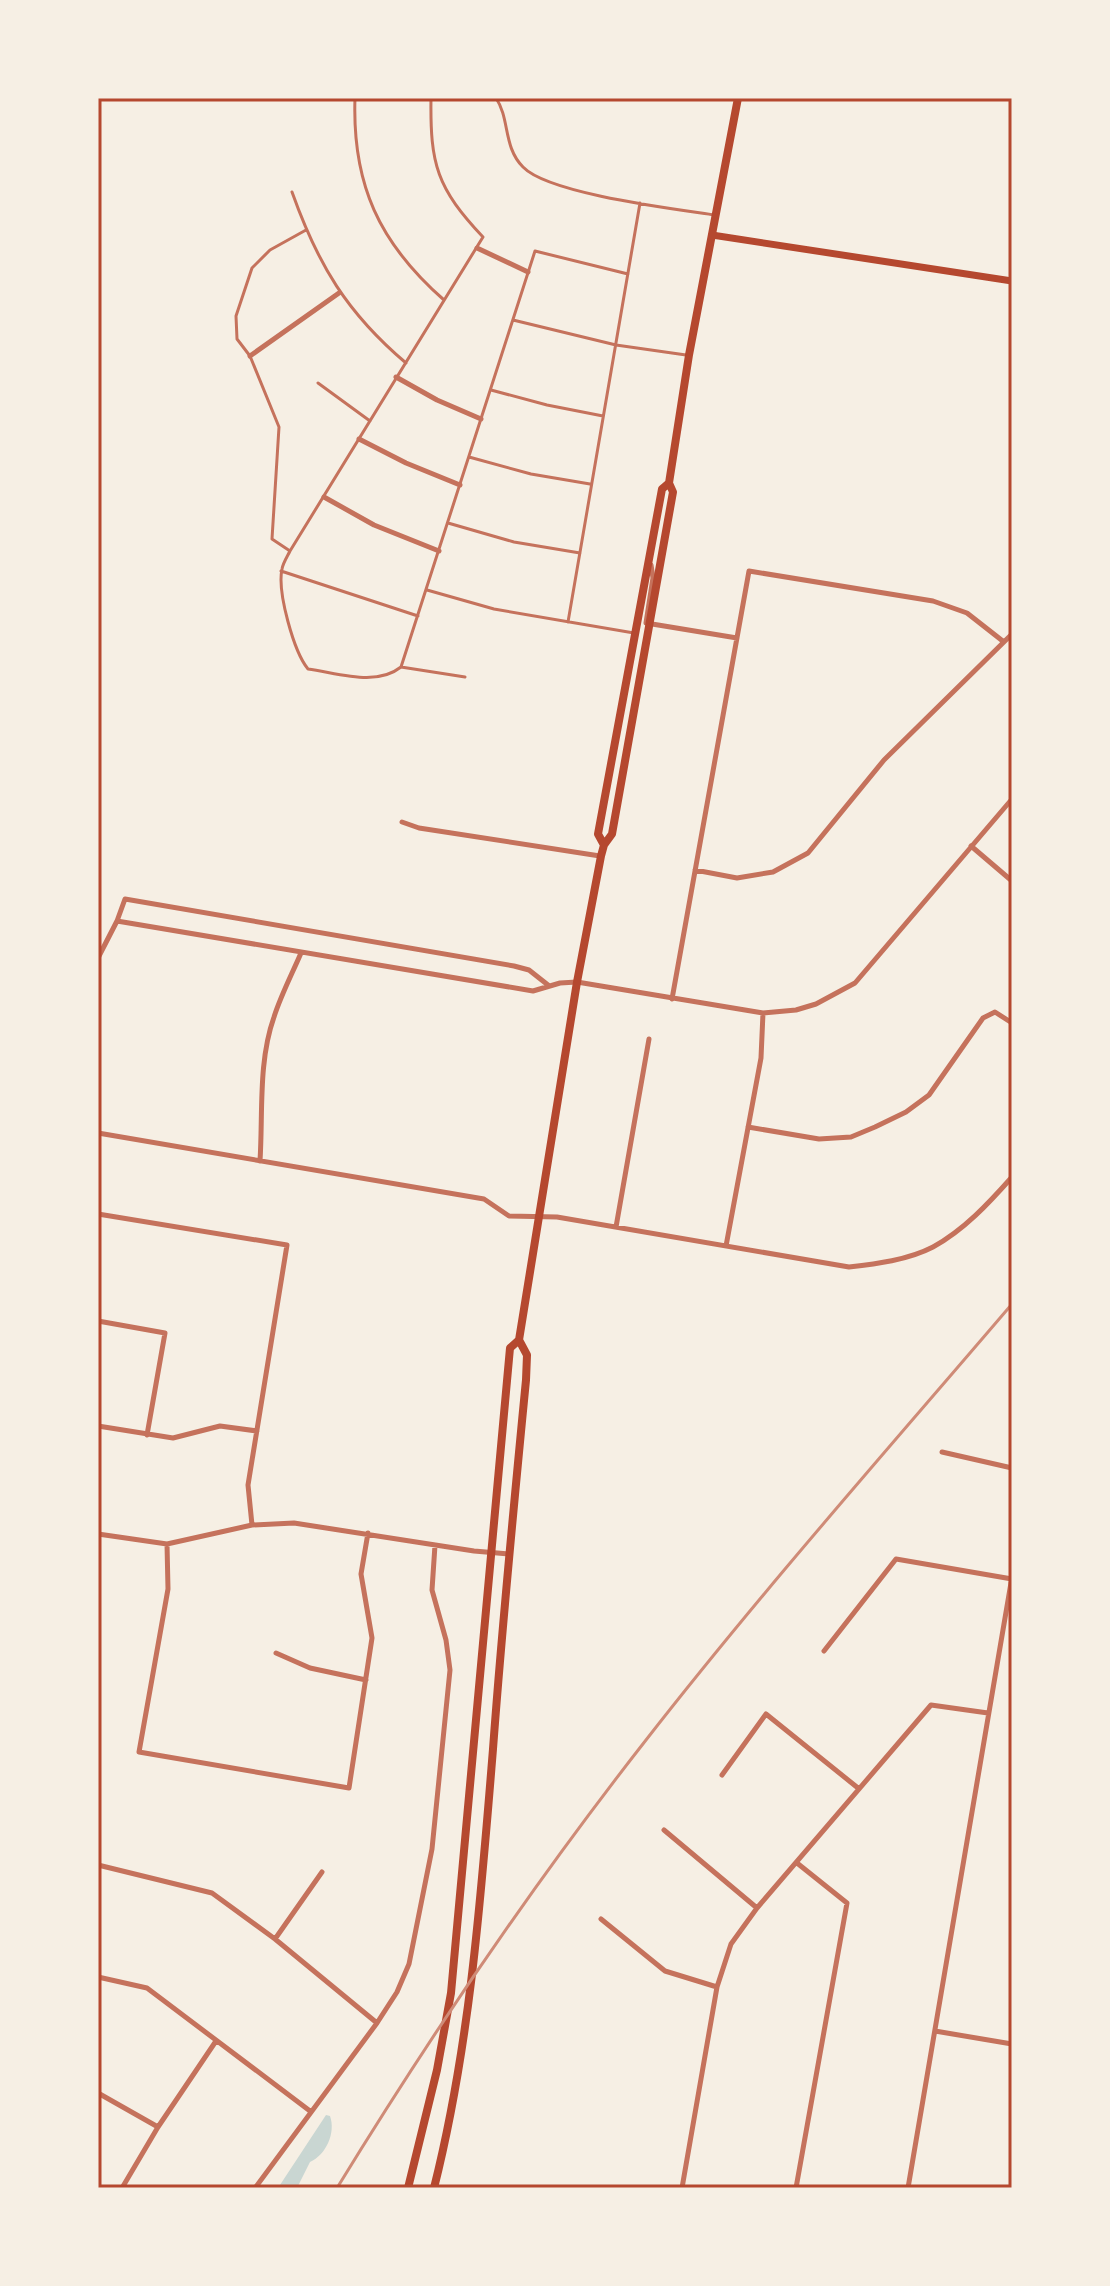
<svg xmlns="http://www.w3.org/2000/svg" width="1110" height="2286" font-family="Lora,serif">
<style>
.water{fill:#c9d6d2}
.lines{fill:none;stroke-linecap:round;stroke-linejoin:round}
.service{stroke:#c5725c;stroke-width:3}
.minor{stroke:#c5725c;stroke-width:5}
.secondary{stroke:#b5482f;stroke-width:7}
.primary{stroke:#b5482f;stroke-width:8}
.rail{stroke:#cf8b77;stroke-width:3}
.neatline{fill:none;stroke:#b5482f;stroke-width:3}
</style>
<rect width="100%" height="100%" fill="#f6efe4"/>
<!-- water -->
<path class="water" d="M326 2115 330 2116C336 2133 326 2155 310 2162L297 2188H278Z"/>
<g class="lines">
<!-- service -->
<path class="service" d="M355 98C352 184 379 243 444 300
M431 98C430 165 437 188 483 237L290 551C287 557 283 563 282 569 277 592 294 652 308 669 338 673 376 687 401 667L535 251 628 274
M496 98C510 119 503 147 523 167 549 194 675 209 715 215
M292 192C318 265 347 313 406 363
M513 320 616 345 686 355
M318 383 370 421
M491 390 547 405 603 416
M469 457 531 474 590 484
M448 523 514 542 580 553
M290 551 272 539 279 427 250 356 237 339 236 316 252 268 270 250 306 230
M281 571 418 616
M427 590 494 609 634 633
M568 622 640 203
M401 667 465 677"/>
<!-- minor -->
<path class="minor" d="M477 248 528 272
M250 356 339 293
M396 377 437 400 481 419
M359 439 406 463 460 485
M324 497 374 525 439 551
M651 565 653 578 646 623 737 638
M402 822 419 828 600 856
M971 846 1012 881
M695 870 737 878 773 872 808 853 884 760 1012 634
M117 921 125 899 514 966 529 970 548 985
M98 958 117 921 533 991 560 983 577 982 763 1013 796 1010 816 1004 855 983 1012 799
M672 999 749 571 933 601 967 613 1004 642
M748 1127 819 1139 851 1137 875 1127 906 1112 929 1095 983 1018 995 1012 1012 1023
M98 1133 484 1199 509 1216 557 1217 849 1267C876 1264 908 1260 933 1247 964 1230 989 1203 1012 1177
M260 1161C263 1114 258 1062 274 1017 281 995 292 974 301 953
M98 1214 287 1245 248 1485 252 1525
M616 1227 649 1039
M726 1246 761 1058 763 1013
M98 1321 165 1333 147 1435
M98 1426 173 1438 220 1426 257 1431
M942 1452 1012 1468
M98 1534 167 1544 252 1525 294 1523 474 1551 509 1554
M167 1544 168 1589 139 1752 349 1788 372 1638 361 1574 368 1533
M824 1651 896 1559 1012 1579
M276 1653 310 1668 366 1680
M722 1775 766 1714 858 1788
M664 1830 757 1908
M98 1865 212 1893 275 1939 377 2023
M601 1919 665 1971 717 1987
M275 1939 322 1872
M98 1977 147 1988 310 2111
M935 2031 1012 2044
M98 2093 158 2127
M122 2188 158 2127 216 2041
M255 2188 377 2023 397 1992 409 1964 432 1849 450 1670 446 1640 432 1590 435 1545
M682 2188 717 1987 731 1944 757 1908 931 1705 988 1713
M796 2188 847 1903 797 1863
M908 2188 1012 1577"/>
<!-- secondary -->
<path class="secondary" d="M712 235 1012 281"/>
<!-- primary -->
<path class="primary" d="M604 845 598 834 662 489 669 483
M408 2188 437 2070 451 1993 510 1348 519 1340
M434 2188C470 2045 481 1896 493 1749 502 1626 514 1503 526 1380L527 1355 519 1340 577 982 601 856 604 845 612 834 673 492 669 483 689 355 738 98"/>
<!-- rail -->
<path class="rail" d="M337 2188C432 2033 534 1883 646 1740 763 1590 889 1448 1012 1304"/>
</g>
<!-- border -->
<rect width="1110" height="2286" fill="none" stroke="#f6efe4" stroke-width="200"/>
<rect x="100" y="100" width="910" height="2086" class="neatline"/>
</svg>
